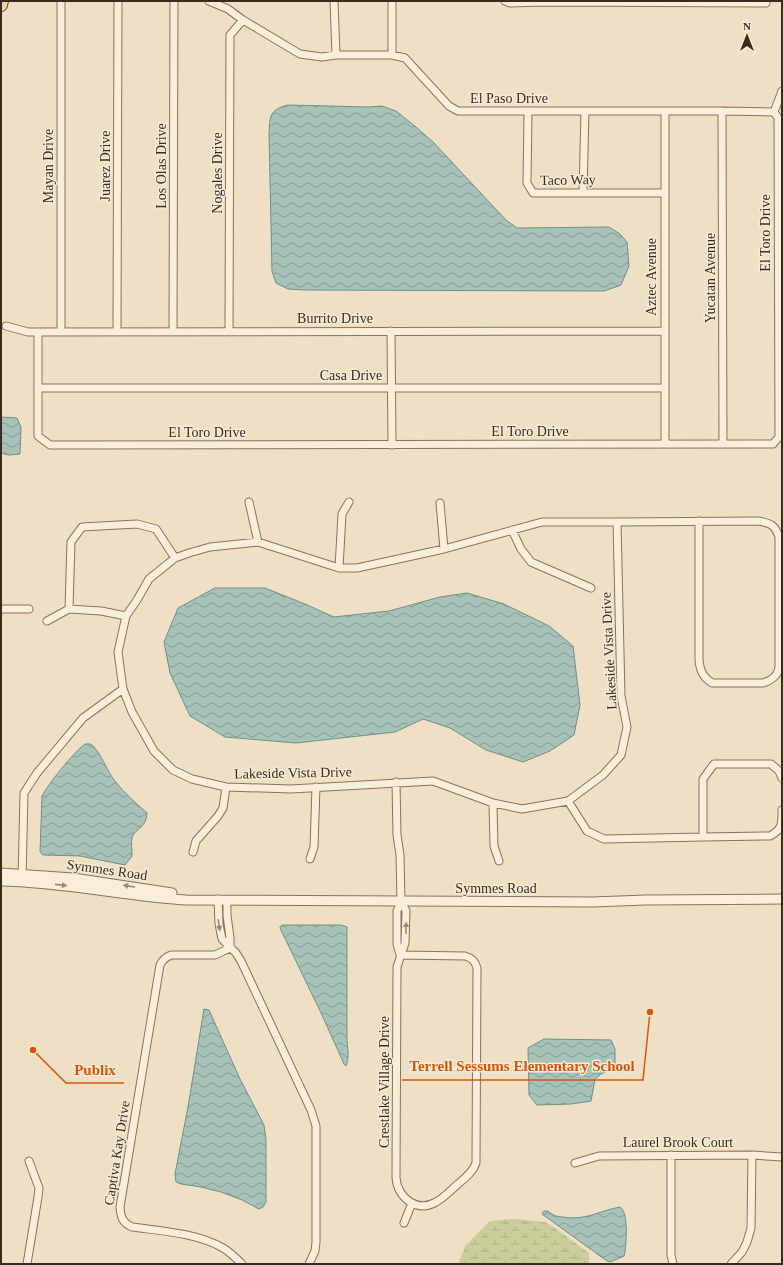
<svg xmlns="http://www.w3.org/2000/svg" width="783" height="1265" font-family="Georgia,serif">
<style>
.wetland{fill:url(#wetland-marsh)}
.water{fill:url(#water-waves);stroke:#6d9186}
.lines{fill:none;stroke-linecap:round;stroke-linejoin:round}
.minor-casing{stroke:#8a725b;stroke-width:9}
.tertiary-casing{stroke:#8a725b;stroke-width:11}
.primary-casing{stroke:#58402f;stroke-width:14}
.minor{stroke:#f9eed9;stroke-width:7}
.tertiary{stroke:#f9eed9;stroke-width:9}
.primary{stroke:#f1d49d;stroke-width:12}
.oneway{fill:#9a8c7c}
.labels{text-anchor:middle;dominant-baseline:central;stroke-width:3;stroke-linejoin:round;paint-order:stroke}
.street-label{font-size:14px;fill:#3a2b1f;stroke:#f6ebd5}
.leader{fill:none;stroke:#d7540e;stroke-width:1.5}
.callout-dot{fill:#d7540e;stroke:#f6ebd5;stroke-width:1.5}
.callout-label{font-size:15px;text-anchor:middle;font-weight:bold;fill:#d7540e;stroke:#f6ebd5;stroke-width:3;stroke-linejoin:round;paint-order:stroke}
</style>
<defs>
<pattern id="wetland-marsh" width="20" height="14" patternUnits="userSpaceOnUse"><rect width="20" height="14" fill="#c9cd99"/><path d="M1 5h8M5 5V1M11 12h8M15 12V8" fill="none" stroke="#adb083"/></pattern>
<pattern id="water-waves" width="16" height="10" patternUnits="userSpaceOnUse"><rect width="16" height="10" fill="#a7c2b9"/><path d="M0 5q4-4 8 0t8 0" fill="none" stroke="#899e96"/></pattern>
</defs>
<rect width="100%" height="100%" fill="#efe0c5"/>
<!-- wetland -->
<path class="wetland" d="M514 1219 545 1222 552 1226 589 1253V1264H458L466 1245 490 1221Z"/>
<!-- water -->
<path class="water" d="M288 105 368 107 382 106 396 111 416 127 434 143 506 220 517 228 609 227 620 234 627 242 629 266 621 285 604 291 305 290 288 289 276 283 272 271 269 134C270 116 269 110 288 105Z
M1 417 17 418 21 427 20 454 9 455 1 453Z
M215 588H265L305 604 334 617 389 611 440 597 467 593 504 604 549 626 573 646 580 705 574 735 550 751 523 762 486 750 450 728 423 719 395 732 296 743 225 737 190 716 170 673 164 642 178 608Z
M85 744H91C102 754 106 770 115 781 124 793 136 803 147 813 147 827 136 828 132 837 131 842 132 851 132 856L125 865 80 856 43 855 40 852 42 796C49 783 73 753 85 744Z
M282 925H341L347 927V1037C347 1046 350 1058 346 1066L344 1064 322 1015 280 928V927Z
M204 1009 209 1010 240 1079 264 1125 266 1139V1202L263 1207 259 1209 242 1200 221 1192 201 1187 181 1184 176 1182 175 1174 188 1107Z
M544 1039 611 1040 615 1049V1068L601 1074 595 1079 591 1101 571 1104 537 1105 529 1095 528 1048Z
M620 1207C629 1213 626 1242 625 1252L624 1256 610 1262 607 1261 542 1214 544 1211H548C553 1216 556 1216 562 1217 586 1221 598 1211 620 1207Z"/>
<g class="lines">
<!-- minor casing -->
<g class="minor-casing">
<path id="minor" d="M61 1V331
M209 1 228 9 243 20 300 54 322 57 336 55H392L405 58 449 106 458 111H722L774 112
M334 1 336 55
M392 1V55
M505 1 510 3 544 2 766 3
M528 111 527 183 533 193H664
M665 111V443
M722 111 723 444
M583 193 585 111
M6 326 28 332 664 331
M117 331 118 1
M173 331 174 1
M229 331 230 35 243 20
M391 331 392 445
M38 332V436L50 445 773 444 779 437 778 118 774 112 782 91
M38 388H665
M249 502 258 542
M440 503 444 549
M542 522H617L621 696 627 727 621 755 603 775 568 801 522 809 493 803 433 781 291 789 226 787 192 779 173 770 154 751 132 712 123 689 118 652 126 616 137 600 149 579 175 558 189 553 210 547 258 542 339 568H357L444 549Z
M617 522 758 521C771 523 775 525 779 537V667C778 676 772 680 763 683H712C703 677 700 671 699 660V521
M512 530 521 549 531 562 591 588
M339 568 342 514 349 502
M1 609H29
M69 609 71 542 82 527 137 524 156 529 175 558
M47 621 69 609 101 611 126 616
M782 778 779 771 771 764H714L703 779V837L770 836C783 829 782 823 782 810
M396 782 397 835 400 855 401 901 397 911V944L400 955
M568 801 587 831 604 839 703 837
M493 803 494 846 499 861
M193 852 196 841 218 816 223 808 226 787
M310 859 314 847 316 787
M22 880 24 793 37 773 83 718 123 689
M218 899 219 924 222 939 236 953 241 961 311 1110 316 1126V1242L315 1251 309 1264
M227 900V915L230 938V948
M230 948 215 955H171C166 957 163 959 160 965L120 1207C121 1218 122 1222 132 1227 161 1231 197 1233 223 1248 230 1252 236 1258 242 1264
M400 955 465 956C472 958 475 961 477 968L476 1163C473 1172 465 1178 458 1184 451 1190 444 1198 436 1202 417 1213 398 1198 396 1178L397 967 405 943 406 911 401 901
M671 1155V1255L673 1264
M575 1163 599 1156 752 1155 782 1157
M404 1223 412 1203
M27 1264 38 1197 39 1188 29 1161
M731 1264 742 1252 747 1242 751 1228 752 1155"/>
</g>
<!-- tertiary casing -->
<g class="tertiary-casing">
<path id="tertiary" d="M1 873 73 878 172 893
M1 881C63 882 124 896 186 900L592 902 646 900 782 899"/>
</g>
<!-- primary casing -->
<g class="primary-casing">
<path id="primary" d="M1 5 2 1"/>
</g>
<!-- minor -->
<use href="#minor" class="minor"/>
<!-- tertiary -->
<use href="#tertiary" class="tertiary"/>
<!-- primary -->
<use href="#primary" class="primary"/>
</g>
<!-- one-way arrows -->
<defs><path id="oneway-solid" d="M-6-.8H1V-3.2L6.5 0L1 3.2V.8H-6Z"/></defs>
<g class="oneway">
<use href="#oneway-solid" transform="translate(61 885) rotate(6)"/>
<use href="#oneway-solid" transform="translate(129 886) rotate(-171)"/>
<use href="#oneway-solid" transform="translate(219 925) rotate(81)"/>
<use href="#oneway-solid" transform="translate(406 928) rotate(-89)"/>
</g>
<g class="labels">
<!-- street labels -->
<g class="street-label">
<text x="509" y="98">El Paso Drive</text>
<text transform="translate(48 166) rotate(-90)">Mayan Drive</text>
<text transform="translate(105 166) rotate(-90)">Juarez Drive</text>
<text transform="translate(161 166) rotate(-90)">Los Olas Drive</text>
<text transform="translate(217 173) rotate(-90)">Nogales Drive</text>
<text transform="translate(568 180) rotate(-1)">Taco Way</text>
<text transform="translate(765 233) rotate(-90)">El Toro Drive</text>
<text transform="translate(651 277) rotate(-90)">Aztec Avenue</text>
<text transform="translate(710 278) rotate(-90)">Yucatan Avenue</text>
<text x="335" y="318">Burrito Drive</text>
<text x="351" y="375">Casa Drive</text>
<text x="530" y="431">El Toro Drive</text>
<text x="207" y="432">El Toro Drive</text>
<text transform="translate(609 651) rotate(-93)">Lakeside Vista Drive</text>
<text transform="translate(293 773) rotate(-1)">Lakeside Vista Drive</text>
<text transform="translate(107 870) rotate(8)">Symmes Road</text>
<text x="496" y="888">Symmes Road</text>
<text transform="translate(384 1082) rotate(-90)">Crestlake Village Drive</text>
<text x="678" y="1142">Laurel Brook Court</text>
<text transform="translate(117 1153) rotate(-81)">Captiva Kay Drive</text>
</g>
</g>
<!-- callouts -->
<path class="leader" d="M650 1012L643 1080H402M33 1050L66 1083H124"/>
<g class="callout-dot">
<circle cx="650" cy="1012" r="4"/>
<circle cx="33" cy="1050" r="4"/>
</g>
<g class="callout-label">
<text x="522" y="1071">Terrell Sessums Elementary School</text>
<text x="95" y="1075">Publix</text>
</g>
<!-- border -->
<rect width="783" height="1265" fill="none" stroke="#3a2b1f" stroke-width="4"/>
<!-- north arrow -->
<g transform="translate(747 36)" stroke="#f6ebd5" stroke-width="3" paint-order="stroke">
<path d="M0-3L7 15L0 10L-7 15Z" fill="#3a2b1f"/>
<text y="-6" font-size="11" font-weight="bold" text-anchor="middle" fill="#3a2b1f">N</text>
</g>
</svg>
